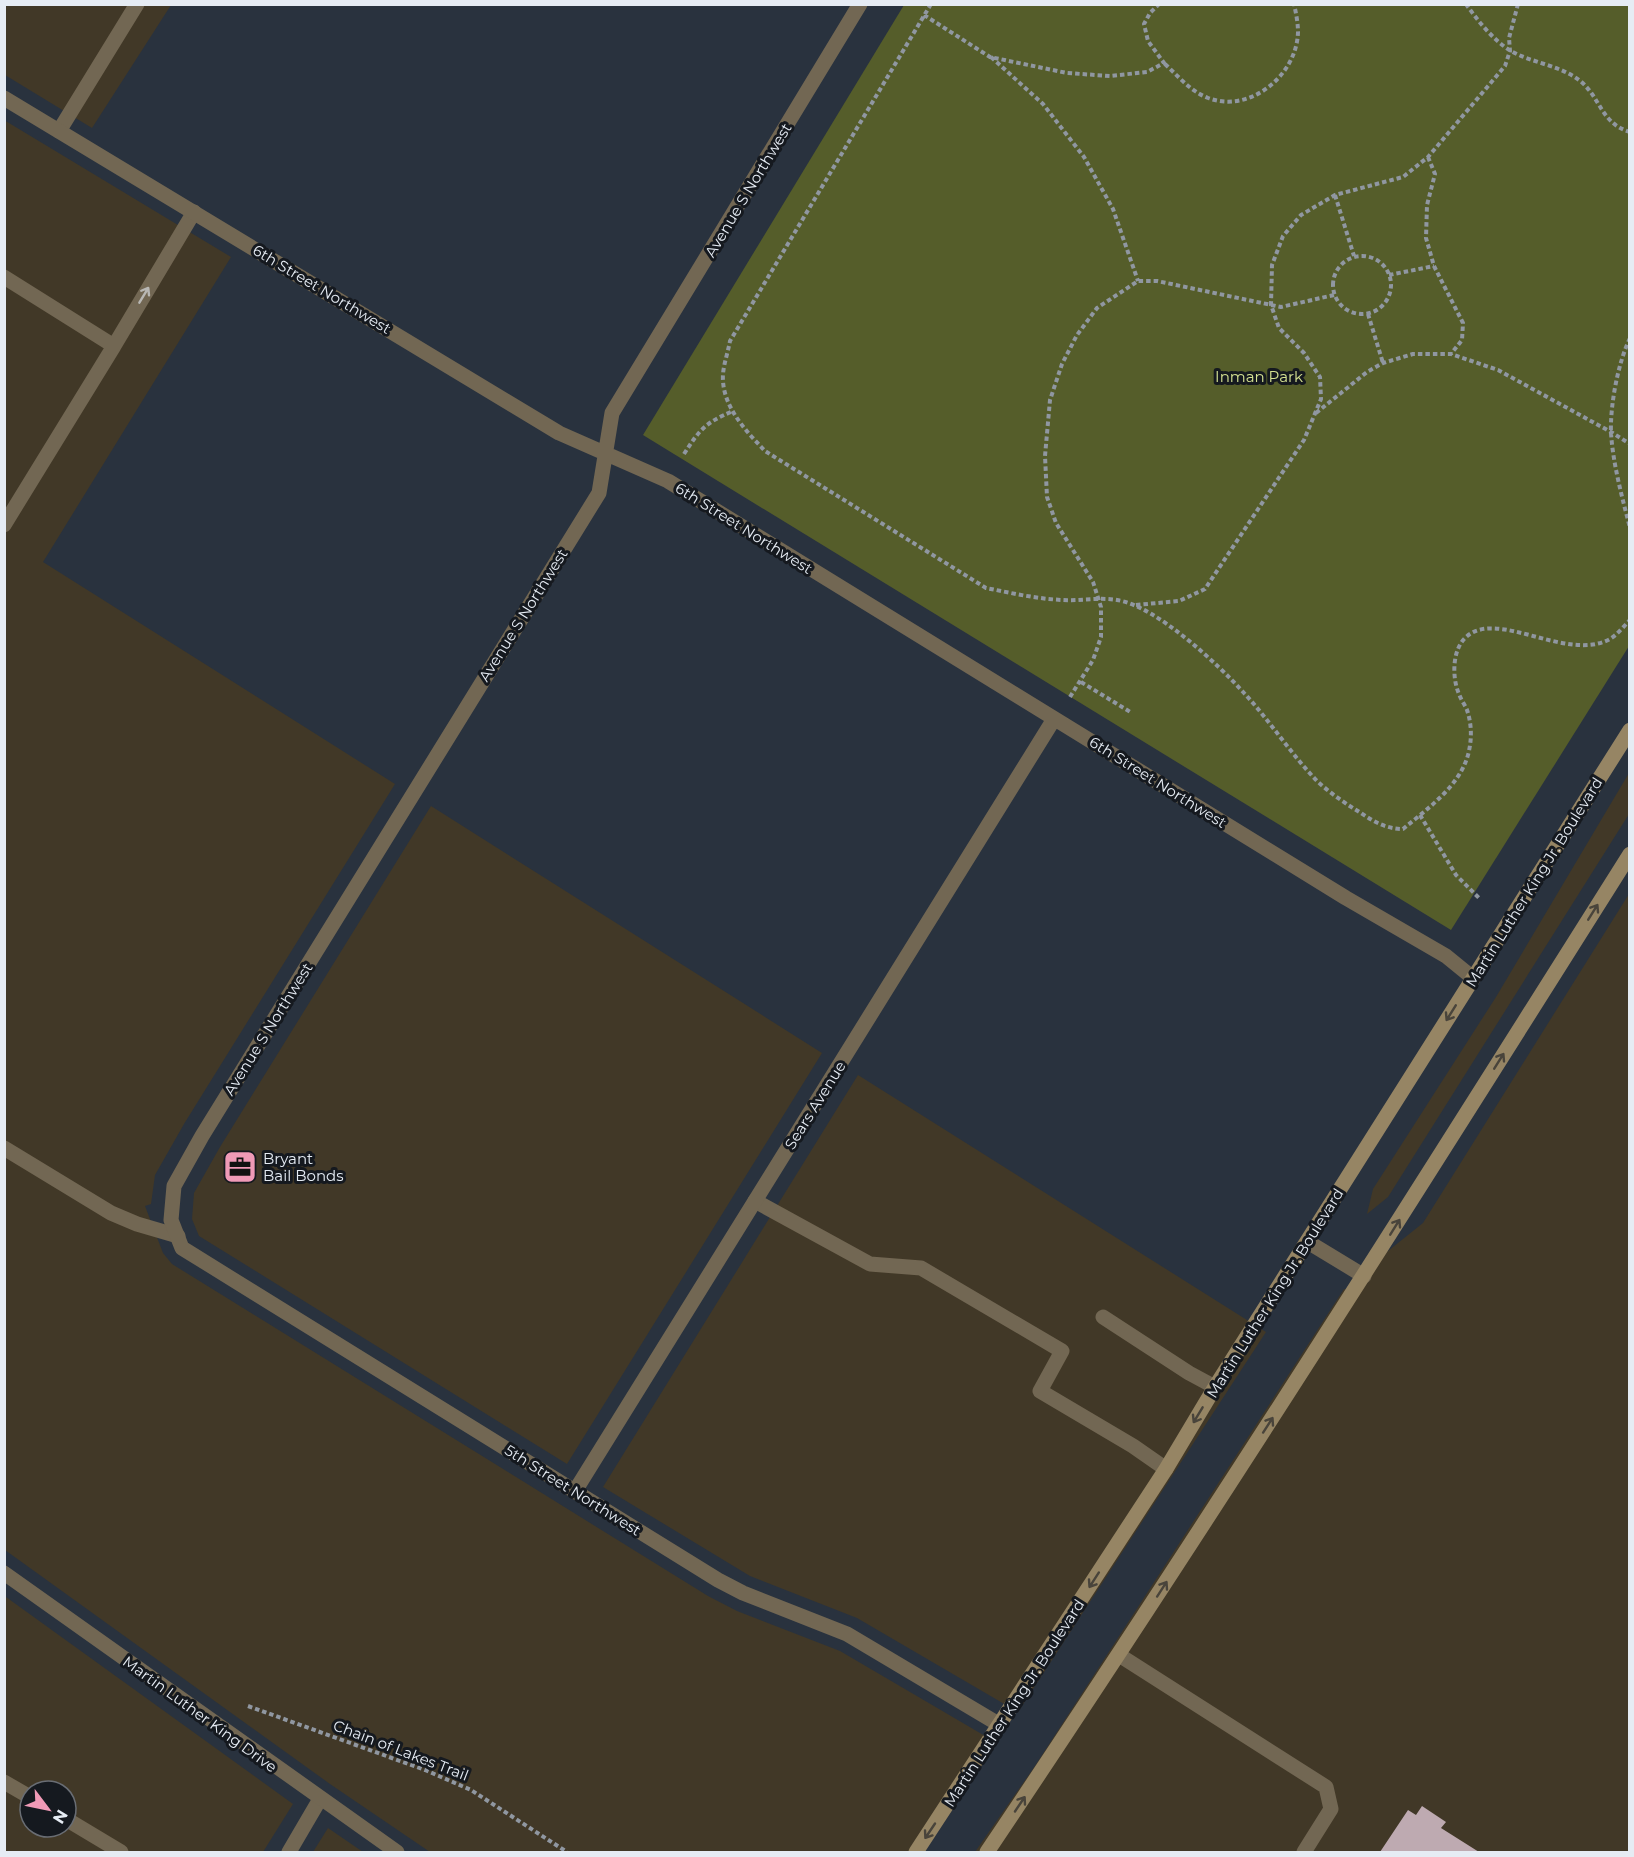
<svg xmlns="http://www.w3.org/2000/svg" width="1634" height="1857" font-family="Montserrat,sans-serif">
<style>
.commercial{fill:#413827;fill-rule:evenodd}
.green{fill:#555d2a}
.building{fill:#beaab1}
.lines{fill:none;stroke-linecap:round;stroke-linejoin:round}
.path{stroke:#9097a1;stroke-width:4;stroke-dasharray:4.5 3;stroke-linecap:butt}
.service{stroke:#726753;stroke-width:15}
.minor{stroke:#726753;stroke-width:15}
.tertiary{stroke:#726753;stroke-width:15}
.secondary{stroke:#968564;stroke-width:15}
.oneway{stroke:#b8b7b4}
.oneway2{stroke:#49443b}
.labels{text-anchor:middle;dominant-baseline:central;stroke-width:6;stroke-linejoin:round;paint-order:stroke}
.street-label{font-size:15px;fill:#e6ecf4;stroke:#15191f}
.park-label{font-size:15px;fill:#d6e392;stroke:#15191f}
.poi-label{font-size:15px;fill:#e6ecf4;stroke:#15191f;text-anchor:start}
</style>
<rect width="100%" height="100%" fill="#29323e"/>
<!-- commercial -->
<path class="commercial" d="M4 5H171L92 128 5 75Z
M4 120 231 257 43 562 395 784 184 1124 155 1175 151 1204 145 1206 163 1253 172 1264 708 1596 737 1611 840 1651 997 1743 928 1846 922 1852H430L330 1784 5 1550Z
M1629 773V814L1388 1197 1367 1214 1373 1189 1496 997Z
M431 806 822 1053 567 1464 199 1236 192 1219 194 1193 220 1147Z
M1629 894V1852H975L1035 1766 1344 1289 1350 1291 1353 1279 1423 1223Z
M858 1075 1266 1332 1018 1712 857 1618 750 1576 603 1487Z
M6 1597 293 1804 263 1852H5ZM30 1791H66V1827H30Z
M328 1828 363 1852H313Z"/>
<!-- green -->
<path class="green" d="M904 5H1629V646L1451 930 643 435Z"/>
<!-- building -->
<path class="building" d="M1422 1806 1446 1822 1441 1828 1479 1852H1380L1408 1810 1416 1815Z"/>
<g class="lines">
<!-- path -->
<path class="path" d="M931 4 730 341C728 352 724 363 723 374 721 405 745 430 765 451L986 588C1011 593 1037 599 1063 600 1081 601 1099 597 1117 600 1156 606 1218 664 1244 693 1270 721 1291 754 1317 781 1330 793 1346 804 1361 813 1374 822 1387 829 1403 829 1427 809 1459 787 1468 755 1472 740 1472 725 1467 710 1465 705 1461 700 1459 694 1452 678 1452 651 1465 638 1496 607 1566 663 1610 639 1617 635 1624 626 1630 620
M1466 4C1477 20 1494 41 1511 51 1532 63 1559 65 1579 80 1601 97 1600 123 1630 132
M924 15 990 57 1067 73 1110 76 1147 72 1164 63 1148 41 1144 24 1150 13 1159 4
M991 57 1043 104 1084 157 1113 209 1138 281
M1165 64C1178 76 1190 91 1208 98 1250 114 1297 75 1298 32 1298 23 1296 13 1294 4
M1428 157 1435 174 1427 205 1426 238 1434 266 1463 323 1462 340 1451 354
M1335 195 1354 256
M1333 285a29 29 0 1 1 58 0a29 29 0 1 1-58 0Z
M1389 275 1434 266
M1368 314 1383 363
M1630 338C1618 363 1610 405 1611 433 1613 464 1622 497 1630 528
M1316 413 1367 372 1383 363 1413 354H1451L1498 370 1611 432 1630 444
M684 454C700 429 705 423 733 411
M1136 605 1179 601 1205 589 1304 440 1321 399 1320 377 1304 353 1279 328 1271 305 1272 265 1283 236 1301 215 1335 195 1403 177 1428 157 1505 66 1510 51 1509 38 1518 4
M1081 682 1132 713
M1070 697 1093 660 1101 637V607L1093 582 1056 523 1047 497 1045 456 1050 400 1062 364 1077 335 1097 308 1138 281H1157L1281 307 1334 295
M1420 815 1456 875 1479 898
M248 1706 425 1770 471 1790 567 1852"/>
<!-- service -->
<path class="service" d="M59 131 137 4
M4 277 114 346 4 525
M114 346 194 212
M4 1148 111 1213 137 1224 178 1236
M755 1201 870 1264 921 1268 1062 1351 1040 1391 1133 1446 1166 1469
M1308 1242 1364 1276
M1103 1317 1189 1373 1215 1387
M1119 1655 1326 1787 1331 1809 1304 1852
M4 1782 30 1797
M66 1819 121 1852"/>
<!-- minor -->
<path class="minor" d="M860 4 612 413 599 493 202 1136 174 1186 171 1220 182 1248 718 1580 743 1593 847 1634 1000 1725
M4 98 559 433 668 481 1346 898 1446 956 1473 978
M575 1491 1054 719
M289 1852 320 1799"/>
<!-- tertiary -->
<path class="tertiary" d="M4 1573 397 1852"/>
<!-- secondary -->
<path class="secondary" d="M916 1852 1166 1469 1215 1387 1630 730
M987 1852C1208 1523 1419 1189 1630 854"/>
</g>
<!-- one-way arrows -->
<defs><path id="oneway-shaft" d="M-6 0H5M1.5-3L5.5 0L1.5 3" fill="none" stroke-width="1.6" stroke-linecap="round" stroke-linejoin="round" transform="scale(1.5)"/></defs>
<use class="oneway" href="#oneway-shaft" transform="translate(144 295) rotate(-59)"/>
<g class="oneway2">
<use href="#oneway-shaft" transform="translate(1593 912) rotate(-58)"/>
<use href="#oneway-shaft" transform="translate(1451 1013) rotate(122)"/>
<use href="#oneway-shaft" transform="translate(1499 1061) rotate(-58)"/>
<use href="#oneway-shaft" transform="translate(1395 1227) rotate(-58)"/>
<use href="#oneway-shaft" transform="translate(1198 1415) rotate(121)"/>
<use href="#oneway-shaft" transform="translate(1268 1425) rotate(-57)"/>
<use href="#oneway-shaft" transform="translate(1094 1580) rotate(123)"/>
<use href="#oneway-shaft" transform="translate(1162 1589) rotate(-57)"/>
<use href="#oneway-shaft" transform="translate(1020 1804) rotate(-56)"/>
<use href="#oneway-shaft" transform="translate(930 1831) rotate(124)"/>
</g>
<!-- icons -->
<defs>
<g id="office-square" transform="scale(1.725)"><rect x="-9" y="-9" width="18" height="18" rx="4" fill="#f09ab7" stroke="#15191f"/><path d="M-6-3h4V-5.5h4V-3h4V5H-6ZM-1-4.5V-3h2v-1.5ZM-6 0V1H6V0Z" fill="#111"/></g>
</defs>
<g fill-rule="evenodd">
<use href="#office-square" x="240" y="1167"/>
</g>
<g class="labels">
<!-- street labels -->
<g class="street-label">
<text transform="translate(748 190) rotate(-59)">Avenue S Northwest</text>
<text transform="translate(322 289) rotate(31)">6th Street Northwest</text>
<text transform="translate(744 528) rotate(32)">6th Street Northwest</text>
<text transform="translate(523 615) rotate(-58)">Avenue S Northwest</text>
<text transform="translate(1158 782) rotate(32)">6th Street Northwest</text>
<text transform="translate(1534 882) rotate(-58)">Martin Luther King Jr. Boulevard</text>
<text transform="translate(268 1029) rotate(-58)">Avenue S Northwest</text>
<text transform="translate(815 1105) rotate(-58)">Sears Avenue</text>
<text transform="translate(1275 1293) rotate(-58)">Martin Luther King Jr. Boulevard</text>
<text transform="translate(573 1490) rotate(32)">5th Street Northwest</text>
<text transform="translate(1014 1703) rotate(-57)">Martin Luther King Jr. Boulevard</text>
<text transform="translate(200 1714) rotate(36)">Martin Luther King Drive</text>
<text transform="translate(401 1750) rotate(21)">Chain of Lakes Trail</text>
</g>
<!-- park labels -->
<g class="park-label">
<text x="1259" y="376">Inman Park</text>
</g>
<!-- poi labels -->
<g class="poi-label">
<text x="263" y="1158">Bryant<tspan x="263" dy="17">Bail Bonds</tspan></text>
</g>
</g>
<!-- border -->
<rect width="1634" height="1857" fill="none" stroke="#e6ecf4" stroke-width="12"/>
<!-- north arrow -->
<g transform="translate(48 1809) rotate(122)"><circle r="28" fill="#15191f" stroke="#696d74" stroke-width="1.5"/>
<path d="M0-4.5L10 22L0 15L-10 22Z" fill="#f09ab7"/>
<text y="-9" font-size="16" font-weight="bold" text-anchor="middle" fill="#e6ecf4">N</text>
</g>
</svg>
